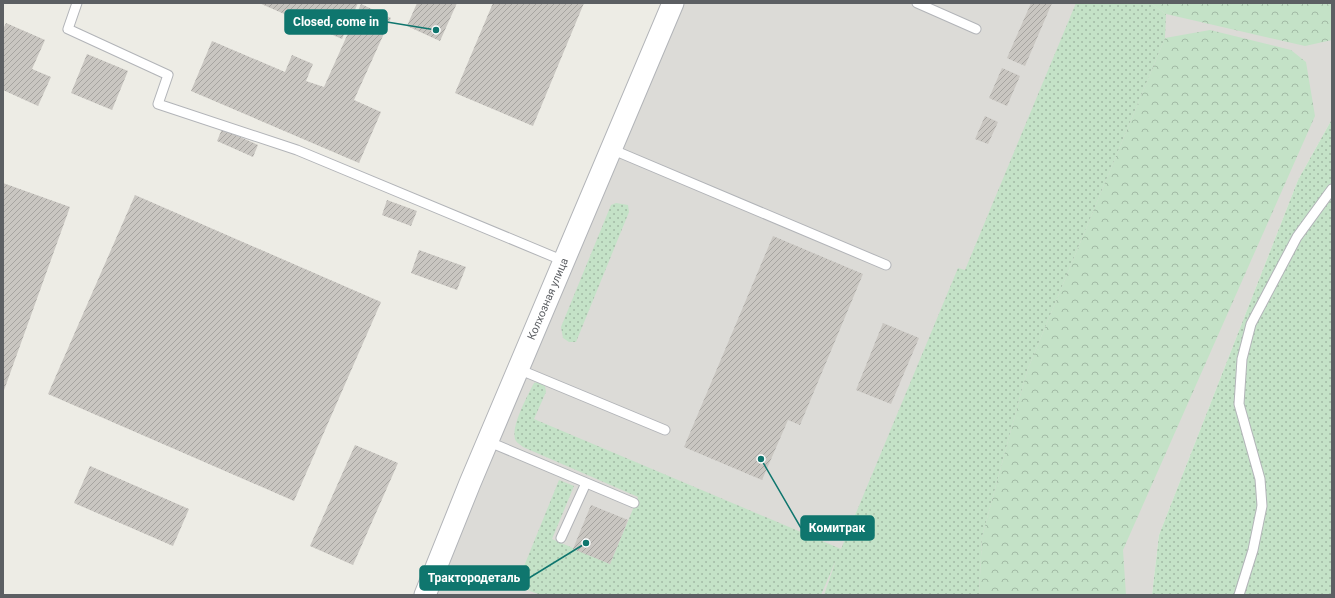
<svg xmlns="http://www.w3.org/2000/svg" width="1335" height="598" font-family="Roboto,sans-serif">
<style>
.industrial{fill:#dcdbd7}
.grass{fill:url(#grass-dots)}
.forest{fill:url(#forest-crowns)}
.building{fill:url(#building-hatch)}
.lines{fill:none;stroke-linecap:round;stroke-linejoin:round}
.service-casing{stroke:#b2b4b8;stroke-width:11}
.tertiary-casing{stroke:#b2b4b8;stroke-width:23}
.service{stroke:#fff;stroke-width:9}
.tertiary{stroke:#fff;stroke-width:21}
.labels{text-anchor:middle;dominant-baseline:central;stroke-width:3;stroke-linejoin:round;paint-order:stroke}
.street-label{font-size:11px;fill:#5c5f63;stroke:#fff}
.leader{fill:none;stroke:#0f766e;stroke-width:1.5}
.callout-dot{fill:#0f766e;stroke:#fff;stroke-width:1.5}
.callout{fill:#0f766e;stroke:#0f766e;stroke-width:1.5}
.callout-label{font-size:12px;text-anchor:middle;font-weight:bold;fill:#fff}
</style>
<defs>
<pattern id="grass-dots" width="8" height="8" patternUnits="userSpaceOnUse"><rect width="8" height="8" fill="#c4e2c7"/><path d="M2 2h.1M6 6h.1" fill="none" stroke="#a2baa5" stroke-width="1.8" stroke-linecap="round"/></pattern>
<pattern id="forest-crowns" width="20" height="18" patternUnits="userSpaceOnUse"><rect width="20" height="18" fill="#c4e2c7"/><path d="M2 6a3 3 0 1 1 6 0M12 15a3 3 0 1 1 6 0" fill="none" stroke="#a2baa5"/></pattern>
<pattern id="building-hatch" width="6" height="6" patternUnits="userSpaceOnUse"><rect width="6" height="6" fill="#c9c6c1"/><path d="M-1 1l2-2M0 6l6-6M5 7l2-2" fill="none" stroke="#a6a4a0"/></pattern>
</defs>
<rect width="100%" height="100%" fill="#edece5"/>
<!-- industrial -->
<path class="industrial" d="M683 3H1332V119L1298 180 1159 535 1152 595H436L506 420Z"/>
<!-- grass -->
<path class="grass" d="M1076 3H1150L1166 14 1165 38 1027 371 982 537 979 595H824L836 560 821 595H541L516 586 559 480 574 486 552 539 610 564 638 497 523 447C521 445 517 443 516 441 509 429 528 395 534 383L537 382 545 386 546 392 534 419 841 549 958 268 965 270Z
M1332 119V595H1152L1159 535 1298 180Z
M616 203 628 205 629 212 576 342H569L563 338 561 327 611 205Z"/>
<!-- forest -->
<path class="forest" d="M1150 3H1332V40L1305 46 1166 14Z
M1210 30 1291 50 1306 62 1315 116 1123 550 1126 595H979L982 537 1027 371 1165 38Z"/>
<!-- building -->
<path class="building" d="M259 3H358L342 39Z
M417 3H457L440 41 407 26Z
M493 3H584L533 126 455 93Z
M1031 3H1052L1025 66 1007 58Z
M361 4 391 18 354 100 381 112 359 163 191 91 212 41 285 72 292 55 313 64 306 81 324 87Z
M6 23 45 40 32 69 51 77 38 106 3 90V29Z
M87 54 128 71 112 110 71 93Z
M1002 68 1020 76 1007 106 989 98Z
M985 116 998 122 988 144 975 139Z
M222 129 258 145 253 157 217 141Z
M3 183 70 207 3 393Z
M135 195 381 302 294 501 48 394Z
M387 200 417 211 411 226 382 215Z
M773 236 863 274 800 425 788 420 762 480 684 447Z
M419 250 466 267 457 290 411 273Z
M883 323 919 338 891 404 856 390Z
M355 445 398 463 353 565 310 546Z
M90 466 189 509 173 546 74 503Z
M591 505 628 520 610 564 573 549Z"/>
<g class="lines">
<!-- service casing -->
<g class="service-casing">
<path id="service" d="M77 3 68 29 168 75 158 104 297 150 564 261
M917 3 976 29
M611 149 886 265
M518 369 665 430
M487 441 634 503
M561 538 586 483
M1239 595 1253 550 1262 506 1260 479 1239 404 1242 359 1251 324 1297 237 1332 189"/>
</g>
<!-- tertiary casing -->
<g class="tertiary-casing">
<path id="tertiary" d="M425 595 470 483 673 3"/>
</g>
<!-- service -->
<use href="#service" class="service"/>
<!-- tertiary -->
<use href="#tertiary" class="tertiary"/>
</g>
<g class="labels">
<!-- street labels -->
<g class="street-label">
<text transform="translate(548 299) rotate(-67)">Колхозная улица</text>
</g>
</g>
<!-- callouts -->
<path class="leader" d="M436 30L387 22M761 459L801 528M586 543L529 578"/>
<g class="callout-dot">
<circle cx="436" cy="30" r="4"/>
<circle cx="761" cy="459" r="4"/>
<circle cx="586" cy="543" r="4"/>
</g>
<g class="callout">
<rect x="285" y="10" width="102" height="24" rx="4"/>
<rect x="801" y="516" width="73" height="24" rx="4"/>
<rect x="420" y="566" width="109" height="24" rx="4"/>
</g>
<g class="callout-label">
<text x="336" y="26">Closed, come in</text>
<text x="837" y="532">Комитрак</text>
<text x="474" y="582">Трактородеталь</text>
</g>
<!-- border -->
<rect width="1335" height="598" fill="none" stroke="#5c5f63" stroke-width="8"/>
</svg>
